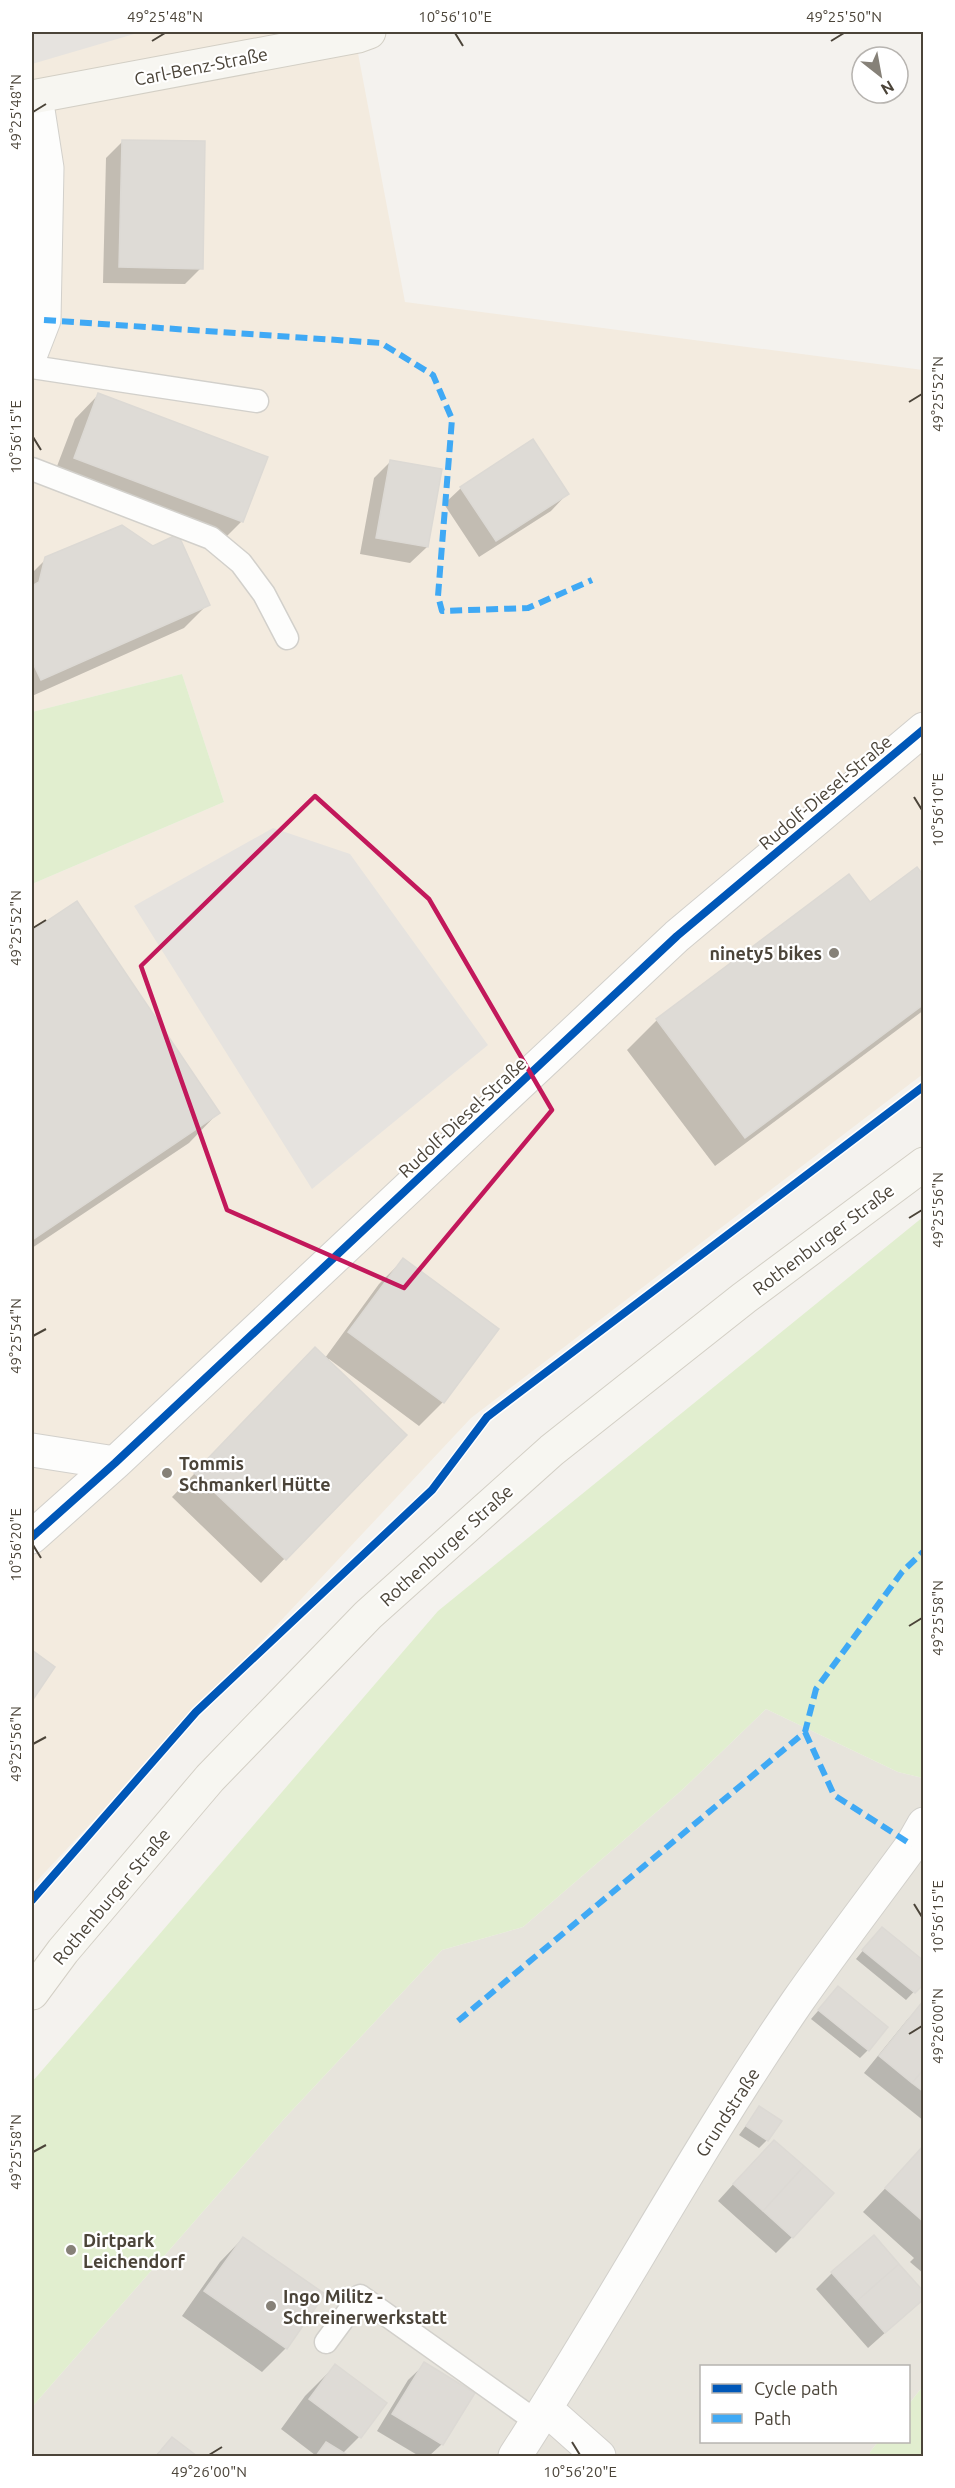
<svg xmlns="http://www.w3.org/2000/svg" width="955" height="2488" font-family="Ubuntu,sans-serif">
<style>
.residential{fill:#e7e4dc}
.commercial{fill:#f3ebdf}
.green{fill:#e1eecf}
.parking{fill:#e6e3df}
.shadow{fill:#0003}
.building{fill:#dedbd6;stroke:#dcd9d4;stroke-width:1.5}
.lines{fill:none;stroke-linecap:round;stroke-linejoin:round}
.lane-casing{stroke:#d2d0cb;stroke-width:25}
.street-casing{stroke:#d2d0cb;stroke-width:35}
.secondary-casing{stroke:#d3cfc5;stroke-width:35}
.lane{stroke:#fdfdfc;stroke-width:22}
.street{stroke:#fdfdfc;stroke-width:33}
.secondary{stroke:#f7f6f1;stroke-width:33}
.quiet{stroke:#3fa9f5;stroke-width:6;stroke-dasharray:12 6;stroke-linecap:butt}
.cycleway-casing{stroke:#fff;stroke-width:11}
.cycleway{stroke:#0057b8;stroke-width:8}
.marked{fill:none;stroke:#c2185b;stroke-width:4.5;stroke-linejoin:round}
.ticks{fill:none;stroke:#4b4439;stroke-width:2}
.poi-dot{fill:#868178;stroke:#fff;stroke-width:2}
.labels{text-anchor:middle;dominant-baseline:central;stroke-width:4.5;stroke-linejoin:round;paint-order:stroke}
.street-label{font-size:18px;fill:#4b4439;stroke:#fff}
.poi-label{font-size:18px;font-weight:bold;fill:#4b4439;stroke:#fff;text-anchor:start}
.neatline{fill:none;stroke:#4b4439;stroke-width:2}
.ticks-label{font-size:15px;text-anchor:middle;fill:#4b4439}
</style>
<rect width="100%" height="100%" fill="#f4f2ee"/>
<!-- residential -->
<path class="residential" d="M766 1709 898 1772 923 1778V2386L909 2404 908 2366H702V2442H878L870 2452V2456H32V2407L284 2119 442 1950 523 1927 682 1790Z"/>
<!-- commercial -->
<path class="commercial" d="M32 32H354L405 302 923 370V1074L471 1418 32 1886V884L224 802 182 674 32 712Z"/>
<!-- green -->
<path class="green" d="M182 674 224 802 32 884V712Z
M923 1217V1778L898 1772 766 1709 682 1790 523 1927 442 1950 284 2119 32 2407V2082L438 1611Z
M923 2386V2456H870V2452L878 2442H908L909 2404Z"/>
<!-- parking -->
<path class="parking" d="M32 32H141L32 64Z
M273 828 350 854 488 1045 312 1189 134 906Z"/>
<!-- shadow -->
<path class="shadow" d="M122 142 201 268 185 284 103 283 106 158Z
M98 395 242 521 218 545 51 482 75 419Z
M390 462 427 547 410 563 360 554 374 478Z
M461 488 567 494 551 511 479 557 444 504Z
M46 559 208 604 184 628 32 696V573Z
M849 876 870 904 924 878V1010L715 1166 627 1050 657 1020Z
M76 903 218 1113 189 1143 32 1248V933Z
M403 1260 443 1402 419 1426 329 1359 328 1361 404 1435 261 1583 172 1497 292 1372 325 1358 379 1284Z
M32 1652 53 1667 32 1698Z
M874 1937 924 1981 906 2000 856 1959Z
M838 1988 868 2050 860 2058 811 2019Z
M923 2003 924 2004V2121L864 2073 907 2020Z
M759 2108 767 2140 759 2148 739 2135Z
M924 2147V2274L910 2262 914 2258 863 2212Z
M757 2158 792 2237 776 2253 718 2201Z
M243 2238 323 2294 286 2348 262 2372 182 2316 220 2262Z
M832 2273 924 2298 868 2348 816 2289Z
M425 2364 442 2444 429 2456H419L377 2431 408 2380Z
M335 2366 359 2437 342 2454 345 2456H314L315 2455 281 2429 305 2396Z
M172 2439 194 2456H155Z"/>
<!-- building -->
<path class="building" d="M122 140 205 141 203 269 119 267Z
M98 393 268 457 243 522 74 458Z
M533 439 569 494 496 541 460 487Z
M390 460 442 469 428 547 376 538Z
M122 525 153 546 178 534 210 605 41 680 32 661V586L39 582 45 557Z
M917 867 924 876V1004L745 1138 656 1019 849 874 870 902Z
M77 901 220 1113 32 1240V931Z
M403 1258 499 1329 444 1403 348 1332Z
M315 1347 407 1435 286 1560 194 1473Z
M32 1650 55 1667 32 1701Z
M882 1927 924 1961V1984L915 1993 862 1950Z
M838 1986 888 2027 869 2051 818 2010Z
M923 2001 924 2069 912 2083 879 2056Z
M924 2069V2092L912 2083Z
M759 2106 782 2121 768 2141 746 2126Z
M774 2140 804 2166 763 2211 733 2184Z
M924 2145V2222L885 2188Z
M804 2166 834 2193 793 2238 763 2211Z
M874 2235 899 2264 857 2301 831 2272Z
M243 2237 325 2294 287 2349 204 2291Z
M899 2264 924 2292V2299L885 2333 857 2301Z
M424 2362 475 2393 443 2445 392 2414Z
M335 2364 387 2403 361 2438 309 2399Z
M172 2437 197 2456H156Z
M326 2442 349 2456H316Z"/>
<g class="lines">
<!-- lane casing -->
<g class="lane-casing">
<path id="lane" d="M32 367 257 401
M32 469 211 538 241 563 264 594 287 638
M326 2342 360 2296 537 2422"/>
</g>
<!-- street casing -->
<g class="street-casing">
<path id="street" d="M32 351 44 320 47 168 36 97
M32 1450 115 1463
M32 1537 115 1463 677 936 924 729
M546 2409 599 2456
M515 2456C612 2307 696 2149 797 2002 834 1949 874 1897 912 1845L924 1824"/>
</g>
<!-- secondary casing -->
<g class="secondary-casing">
<path id="secondary" d="M32 97 358 36 369 32
M32 1993 63 1951 210 1778 368 1615 552 1450 744 1298 924 1164"/>
</g>
<!-- lane -->
<use href="#lane" class="lane"/>
<!-- street -->
<use href="#street" class="street"/>
<!-- secondary -->
<use href="#secondary" class="secondary"/>
<!-- quiet -->
<path class="quiet" d="M44 320 381 343 433 375 452 419 438 596 442 611 528 608 592 580
M805 1732 834 1795 912 1845
M458 2021 805 1732 816 1689 902 1572 924 1551"/>
<!-- cycleway casing -->
<g class="cycleway-casing">
<path id="cycleway" d="M32 1537 115 1463 677 936 924 729
M32 1900 196 1712 432 1490 487 1417 924 1086"/>
</g>
<!-- cycleway -->
<use href="#cycleway" class="cycleway"/>
</g>
<!-- marked area -->
<path class="marked" d="M315 796 429 899 552 1110 404 1288 227 1210 141 966Z"/>
<!-- ticks -->
<path class="ticks" d="M455 33 463 46M152 41 165 33M831 41 844 33M33 112 46 104M909 402 922 394M33 437 41 450M914 797 922 810M33 928 46 920M909 1218 922 1210M33 1336 46 1329M33 1545 41 1558M909 1626 922 1618M33 1744 46 1737M914 1904 922 1917M909 2034 922 2026M33 2152 46 2145M572 2442 580 2455M209 2455 222 2447"/>
<!-- markers -->
<g class="poi-dot">
<circle cx="834" cy="953" r="6"/>
<circle cx="167" cy="1473" r="6"/>
<circle cx="71" cy="2250" r="6"/>
<circle cx="271" cy="2306" r="6"/>
</g>
<g class="labels">
<!-- street labels -->
<g class="street-label">
<text transform="translate(201 66) rotate(-11)">Carl-Benz-Straße</text>
<text transform="translate(825 792) rotate(-40)">Rudolf-Diesel-Straße</text>
<text transform="translate(462 1117) rotate(-43)">Rudolf-Diesel-Straße</text>
<text transform="translate(823 1239) rotate(-37)">Rothenburger Straße</text>
<text transform="translate(446 1545) rotate(-42)">Rothenburger Straße</text>
<text transform="translate(111 1896) rotate(-50)">Rothenburger Straße</text>
<text transform="translate(727 2112) rotate(-57)">Grundstraße</text>
</g>
<!-- poi labels -->
<g class="poi-label">
<text x="822" y="953" text-anchor="end">ninety5 bikes</text>
<text x="179" y="1463">Tommis<tspan x="179" dy="21">Schmankerl Hütte</tspan></text>
<text x="83" y="2240">Dirtpark<tspan x="83" dy="21">Leichendorf</tspan></text>
<text x="283" y="2296">Ingo Militz -<tspan x="283" dy="21">Schreinerwerkstatt</tspan></text>
</g>
</g>
<!-- border -->
<rect width="955" height="2488" fill="none" stroke="#ffffff" stroke-width="66"/>
<!-- legend -->
<rect x="700" y="2365" width="210" height="78" fill="#ffffff" stroke="#b7b4b0" stroke-width="1.5"/>
<rect x="712" y="2384" width="30" height="9" fill="#0057b8" stroke="#b7b4b0" stroke-width="1.5"/>
<text x="754" y="2395" font-size="18" fill="#4b4439">Cycle path</text>
<rect x="712" y="2414" width="30" height="9" fill="#3fa9f5" stroke="#b7b4b0" stroke-width="1.5"/>
<text x="754" y="2425" font-size="18" fill="#4b4439">Path</text>
<!-- north arrow -->
<g transform="translate(880 75) rotate(149)"><circle r="28" fill="#ffffff" stroke="#b7b4b0" stroke-width="1.5"/>
<path d="M0-4.5L10 22L0 15L-10 22Z" fill="#868178"/>
<text y="-9" font-size="16" font-weight="bold" text-anchor="middle" fill="#4b4439">N</text>
</g>
<rect x="33" y="33" width="889" height="2422" class="neatline"/>
<g class="ticks-label">
<text x="165" y="22">49°25'48"N</text>
<text x="455" y="22">10°56'10"E</text>
<text x="844" y="22">49°25'50"N</text>
<text transform="translate(16 112) rotate(-90)" y="5">49°25'48"N</text>
<text transform="translate(938 394) rotate(-90)" y="5">49°25'52"N</text>
<text transform="translate(16 437) rotate(-90)" y="5">10°56'15"E</text>
<text transform="translate(938 810) rotate(-90)" y="5">10°56'10"E</text>
<text transform="translate(16 928) rotate(-90)" y="5">49°25'52"N</text>
<text transform="translate(938 1210) rotate(-90)" y="5">49°25'56"N</text>
<text transform="translate(16 1336) rotate(-90)" y="5">49°25'54"N</text>
<text transform="translate(16 1545) rotate(-90)" y="5">10°56'20"E</text>
<text transform="translate(938 1618) rotate(-90)" y="5">49°25'58"N</text>
<text transform="translate(16 1744) rotate(-90)" y="5">49°25'56"N</text>
<text transform="translate(938 1917) rotate(-90)" y="5">10°56'15"E</text>
<text transform="translate(938 2026) rotate(-90)" y="5">49°26'00"N</text>
<text transform="translate(16 2152) rotate(-90)" y="5">49°25'58"N</text>
<text x="209" y="2477">49°26'00"N</text>
<text x="580" y="2477">10°56'20"E</text>
</g>
</svg>
